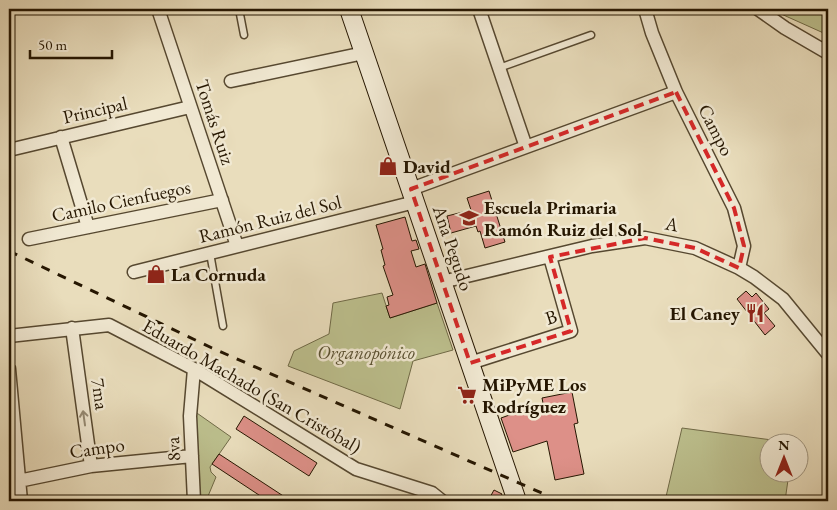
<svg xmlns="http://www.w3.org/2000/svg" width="837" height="510" font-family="'EB Garamond',serif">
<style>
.green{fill:#bcbf8d;stroke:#706a47}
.building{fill:#dd9088;stroke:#251601}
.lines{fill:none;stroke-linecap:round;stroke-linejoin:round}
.lane-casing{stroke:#564830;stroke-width:9}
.street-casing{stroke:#564830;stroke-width:15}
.secondary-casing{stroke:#251601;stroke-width:20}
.lane{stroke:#f1e9d3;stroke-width:6}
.street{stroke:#f1e9d3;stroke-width:12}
.secondary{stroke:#f1e9d3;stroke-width:18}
.rail{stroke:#251601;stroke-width:3;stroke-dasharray:9 9;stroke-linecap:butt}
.oneway{stroke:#958a74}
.marked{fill:none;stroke:#d62828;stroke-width:4;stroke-dasharray:10 6;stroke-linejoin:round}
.labels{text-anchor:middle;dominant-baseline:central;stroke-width:5;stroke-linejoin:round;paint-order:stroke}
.street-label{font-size:19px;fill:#251601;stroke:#f1e9d3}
.poi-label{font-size:19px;font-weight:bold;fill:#251601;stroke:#f1e9d3;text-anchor:start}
.park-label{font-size:19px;font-style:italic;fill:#5a5132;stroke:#f1e9d3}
</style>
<rect width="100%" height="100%" fill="#e9ddbc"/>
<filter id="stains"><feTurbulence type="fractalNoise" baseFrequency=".004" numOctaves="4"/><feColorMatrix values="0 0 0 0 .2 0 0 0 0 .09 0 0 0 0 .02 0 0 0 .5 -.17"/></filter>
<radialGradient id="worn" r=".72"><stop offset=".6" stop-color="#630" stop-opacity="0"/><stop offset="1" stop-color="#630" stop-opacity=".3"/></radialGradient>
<!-- green -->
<path class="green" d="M770 9H828V35Z
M382 293 390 318 437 303 453 350 413 361 400 409 288 366 294 351 329 334 333 303Z
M194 411 231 437 210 467 211 472 216 477 206 501H199Z
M682 428 787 442H770V472L789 473 785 501H665Z"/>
<!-- building -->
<path class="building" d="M489 191 505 242 485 248 480 231 478 232 476 226 451 233 447 216 471 210 467 198Z
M405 217 412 241 416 240 419 249 411 251 416 267 425 264 437 303 390 318 386 306 389 305 387 297 393 295 383 266 385 265 381 250 383 249 376 225Z
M746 291 752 297 756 293 769 309 764 313 775 326 765 335 737 299Z
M572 392 578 423 574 424 584 474 555 480 547 441 513 452 501 418 543 403 542 398Z
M244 416 317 463 309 476 236 429Z
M219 454 291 501H268L212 464Z
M494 490 502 494 498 501 489 499Z"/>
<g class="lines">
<!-- lane casing -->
<g class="lane-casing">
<path id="lane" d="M239 9 244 35
M499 68 591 35
M210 253 223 326"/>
</g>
<!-- street casing -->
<g class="street-casing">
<path id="street" d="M158 9 237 246
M479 9 526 147
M645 9 652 33 676 92 734 208 744 246 739 268
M758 9 785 28 828 53
M231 81 364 53
M61 137 88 227
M9 150 190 107
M411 189 676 92
M29 239 222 200
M134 272 415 202
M442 282 592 246 645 238 695 248 739 268 754 277 783 299 828 354
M72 328 91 466
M9 336 109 325 194 369 356 469 432 493 442 501
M470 363 571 331 550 257
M9 369 21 501
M194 369 190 416 194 501
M9 483 91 466 192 456"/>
</g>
<!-- secondary casing -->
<g class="secondary-casing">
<path id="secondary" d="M349 9 517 501"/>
</g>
<!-- lane -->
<use href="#lane" class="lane"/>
<!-- street -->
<use href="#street" class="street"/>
<!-- secondary -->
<use href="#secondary" class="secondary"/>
<!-- rail -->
<path class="rail" d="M9 251 212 348 560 501"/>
</g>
<!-- one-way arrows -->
<defs><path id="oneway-shaft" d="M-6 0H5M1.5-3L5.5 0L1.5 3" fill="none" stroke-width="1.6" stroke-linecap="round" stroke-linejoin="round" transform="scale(1.25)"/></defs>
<use class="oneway" href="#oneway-shaft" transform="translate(84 418) rotate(-98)"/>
<!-- marked area -->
<path class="marked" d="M676 92 734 208 744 246 739 268 695 248 645 238 550 257 571 331 470 363 411 189Z"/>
<!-- icons -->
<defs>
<g id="shop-bare" transform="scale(1.5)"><path d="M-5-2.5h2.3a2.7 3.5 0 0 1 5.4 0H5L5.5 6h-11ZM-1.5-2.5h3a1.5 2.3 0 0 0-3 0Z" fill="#8f2418" stroke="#f1e9d3" stroke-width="2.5" paint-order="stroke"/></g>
<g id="school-bare" transform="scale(1.5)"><path d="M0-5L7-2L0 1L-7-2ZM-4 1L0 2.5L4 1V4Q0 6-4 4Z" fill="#8f2418" stroke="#f1e9d3" stroke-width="2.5" paint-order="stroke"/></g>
<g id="restaurant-bare" transform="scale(1.5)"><path d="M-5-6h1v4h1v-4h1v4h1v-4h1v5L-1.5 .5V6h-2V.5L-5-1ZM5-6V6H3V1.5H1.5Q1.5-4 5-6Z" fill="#8f2418" stroke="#f1e9d3" stroke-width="2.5" paint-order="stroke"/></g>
<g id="supermarket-bare" transform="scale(1.5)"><path d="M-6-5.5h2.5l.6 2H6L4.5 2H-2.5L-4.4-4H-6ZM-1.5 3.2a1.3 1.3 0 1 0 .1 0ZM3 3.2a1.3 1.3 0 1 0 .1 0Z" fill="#8f2418" stroke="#f1e9d3" stroke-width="2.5" paint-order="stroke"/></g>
</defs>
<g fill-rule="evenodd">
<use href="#shop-bare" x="388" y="166"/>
<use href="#school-bare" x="469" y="218"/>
<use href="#shop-bare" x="156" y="274"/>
<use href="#restaurant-bare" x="755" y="313"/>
<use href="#supermarket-bare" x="467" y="395"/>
</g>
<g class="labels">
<!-- street labels -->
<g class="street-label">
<text transform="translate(95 110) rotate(-13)">Principal</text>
<text transform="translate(215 122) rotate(72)">Tomás Ruiz</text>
<text transform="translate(716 130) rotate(63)">Campo</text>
<text transform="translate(121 201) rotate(-12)">Camilo Cienfuegos</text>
<text transform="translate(270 219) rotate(-14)">Ramón Ruiz del Sol</text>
<text transform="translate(672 224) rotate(11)">A</text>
<text transform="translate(453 248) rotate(71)">Ana Pegudo</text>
<text transform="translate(551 317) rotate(-18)">B</text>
<text transform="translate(252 386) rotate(30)">Eduardo Machado (San Cristóbal)</text>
<text transform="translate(100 394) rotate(82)">7ma</text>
<text transform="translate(97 448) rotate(-8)">Campo</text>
<text transform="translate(173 449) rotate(-93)">8va</text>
</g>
<!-- poi labels -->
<g class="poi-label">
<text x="403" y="166">David</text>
<text x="484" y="207">Escuela Primaria<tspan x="484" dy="22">Ramón Ruiz del Sol</tspan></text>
<text x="171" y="274">La Cornuda</text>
<text x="740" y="313" text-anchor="end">El Caney</text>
<text x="482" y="384">MiPyME Los<tspan x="482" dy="22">Rodríguez</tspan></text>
</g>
<!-- park labels -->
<g class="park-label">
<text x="366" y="352">Organopónico</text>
</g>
</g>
<!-- margin -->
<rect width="837" height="510" fill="none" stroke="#e9ddbc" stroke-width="30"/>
<rect x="10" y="10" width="817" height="490" fill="none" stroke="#251601" stroke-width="2.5"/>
<rect x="15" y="15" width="807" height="480" fill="none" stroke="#251601"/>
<!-- north arrow -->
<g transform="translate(784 458)"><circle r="24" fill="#f1e9d3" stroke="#9f957f"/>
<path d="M0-4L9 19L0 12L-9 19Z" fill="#8f2418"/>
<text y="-8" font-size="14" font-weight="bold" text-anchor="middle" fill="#251601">N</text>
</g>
<!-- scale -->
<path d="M30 50v8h82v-8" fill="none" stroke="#251601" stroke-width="2.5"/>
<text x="38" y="50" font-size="15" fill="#251601" stroke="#f1e9d3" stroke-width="4" paint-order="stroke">50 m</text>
<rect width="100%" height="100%" filter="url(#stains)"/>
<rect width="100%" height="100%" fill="url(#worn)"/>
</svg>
